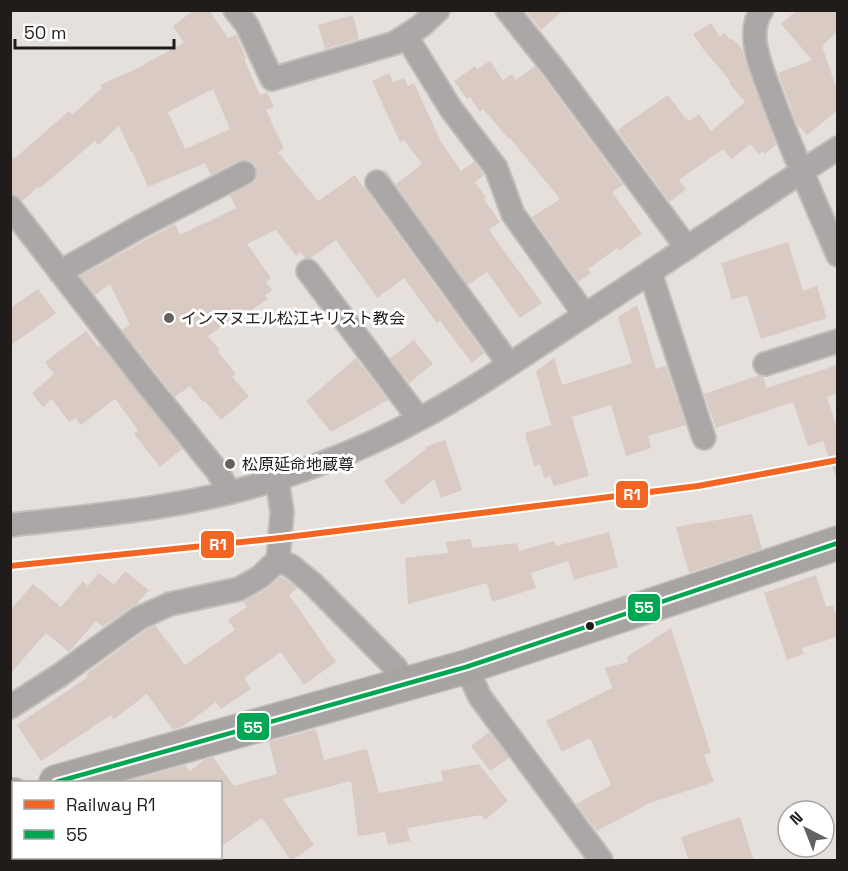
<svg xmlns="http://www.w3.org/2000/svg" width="848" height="871" font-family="'Space Grotesk','Noto Sans JP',sans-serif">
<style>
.building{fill:#d9cac3;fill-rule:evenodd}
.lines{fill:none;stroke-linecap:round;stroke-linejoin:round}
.minor-casing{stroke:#c2bebb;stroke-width:26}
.highway-casing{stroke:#c2bebb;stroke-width:36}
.minor{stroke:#aaa7a6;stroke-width:22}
.highway{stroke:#a8a4a2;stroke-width:33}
.bus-1-casing{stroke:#fff;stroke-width:9}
.bus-1{stroke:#00a651;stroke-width:4.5}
.rail-1-casing{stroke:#fff;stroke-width:10}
.rail-1{stroke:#f26522;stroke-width:6}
.poi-dot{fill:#65615e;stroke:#fff;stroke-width:2}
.bus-dot{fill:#201c1a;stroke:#fff;stroke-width:2}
.labels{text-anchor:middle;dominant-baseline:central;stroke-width:6;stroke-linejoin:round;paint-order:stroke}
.poi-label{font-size:16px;fill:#201c1a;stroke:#fff;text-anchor:start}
.line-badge{stroke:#fff;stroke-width:2}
.badge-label{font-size:16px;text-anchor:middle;font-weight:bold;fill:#fff}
</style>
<rect width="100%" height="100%" fill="#e6e0dd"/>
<!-- building -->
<path class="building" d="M194 10H209L228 38 236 35 246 58 244 59 260 95 267 92 274 107 266 110 284 149 278 152 318 201 355 175 363 187 364 186 366 190 484 353 472 363 440 321 437 323 404 278 377 298 336 240 311 258H305L301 252 296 256 276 230 247 244 271 278 266 282 272 290 265 295 268 299 247 313 245 309 208 336 220 350 218 352 236 374 232 377 249 396 221 420 205 401 203 402 190 386 175 397 122 330 130 325 110 284 95 295 80 276 175 224 180 235 236 208 230 195 250 185 255 181 257 174 256 166 251 161 244 160 238 161 211 175 205 163 148 187 132 151 131 152 119 126 98 145 95 141 40 188 38 187 22 201 16 195 10 194V158H15L69 111 72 115 102 88 100 85 145 65 144 64 184 43 173 26ZM213 89 230 129 185 149 168 112Z
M525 10H564L541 30Z
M797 10H837V32L822 46 837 90V111L807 135 799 126 798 127 778 73 812 60 781 24Z
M353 15 359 39 325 49 318 25Z
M711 23 720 37 724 33 730 40 732 38 742 49 750 76 776 145 765 154 762 151 759 154 750 144 732 159 723 149 679 180 686 189 670 202 617 130 668 95 686 119 687 118 689 121 699 114 711 131 745 102 729 83 731 82 703 49 693 34Z
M490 61 503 80 512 74 516 80 535 66 623 185 612 192 642 234 619 251 617 248 588 269 591 273 578 282 532 217 560 199 510 138 509 139 483 109 480 112 470 97 467 99 454 81 475 66 477 69Z
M389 73 393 82 404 78 408 86 414 83 441 142 461 171 474 162 484 175 475 182 486 198 484 199 500 222 489 230 542 303 520 318 487 272 468 285 388 174 384 171 386 170 396 184 422 164 404 140 400 142 372 81Z
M788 242 803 291 817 286 827 318 761 339 747 295 732 300 721 263Z
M38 289 56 313 10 346V308Z
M637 305 656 369 666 366 686 425 648 436 651 448 626 456 611 405 572 417 589 476 554 486 550 476 544 478 540 464 534 466 525 433 551 425 536 371 554 358 562 385 632 363 618 317Z
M86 331 98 347 100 345 182 449 160 467 134 434 138 430 115 399 81 425 75 418 69 422 52 399 43 407 32 393 54 374 45 362Z
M414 340 433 364 409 383 390 358Z
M356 358 388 400 331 432 306 401Z
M837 365V393L827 397 837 428V475H835L823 441 808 446 793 402 716 428 704 394 759 375 763 377 767 388Z
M445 440 462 490 441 498 434 479 402 505 384 481 426 449 425 447Z
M752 514 762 549 689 573 676 527Z
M609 532 618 567 574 580 568 561 531 573 536 588 492 602 487 583 408 604 405 558 448 553 446 542 470 539 473 548 517 543 519 551 554 541 556 546Z
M125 571 149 590 138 602 139 603 131 607 103 627 96 621 69 652 46 633 10 674V610L33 584 61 607 83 581 88 586 99 573 114 585Z
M816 575 826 607 833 605 837 619V637L802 648 804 654 787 660 764 593Z
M281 576 297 588 289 595 336 662 304 685 281 652 244 678 251 689 221 709 216 702 182 727 173 730 147 694 114 719 111 715 41 761 17 725 88 677 86 674 146 630 155 625 185 665 235 630 228 620 247 607 243 602 267 589Z
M671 628 711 753 704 755 714 782 650 803 597 831 576 804 611 785 590 738 562 752 546 721 612 688 605 668 628 662 627 657Z
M316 729 324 760 367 749 379 793 443 781 441 771 479 764 508 801 485 820 481 815 407 828 410 841 388 845 385 832 358 836 351 781 283 799 314 845 291 861 262 818 220 847V783H132L131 780 185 765 190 771 204 760 213 757 234 786 277 774 269 742Z
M489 732 509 758 490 771 471 746Z
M740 817 754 861H689L681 837Z"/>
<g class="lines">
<!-- minor casing -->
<g class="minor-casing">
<path id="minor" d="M235 10 247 25 272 79 395 43 421 26 438 10
M507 10 555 70 687 248
M762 10C755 19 754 29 755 41 757 60 767 83 774 102 793 154 816 204 838 255
M406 36 451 109 496 168 513 214 585 315
M377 182 509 364
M10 207 144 380 218 472 229 492
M308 271 419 419
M60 272 141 226 244 173
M650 272 704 438
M765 364 838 341
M10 525C101 515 193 507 280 478 328 462 376 443 421 418 470 392 516 360 562 330 655 270 745 208 838 148
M278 560 291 566 312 583 396 668 405 684
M466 667 480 697 601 860
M10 707 60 675 139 618 170 604 239 589 260 577 278 560 282 512 277 479"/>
</g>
<!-- highway casing -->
<g class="highway-casing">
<path id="highway" d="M56 782 466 667 838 543
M10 795H14"/>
</g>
<!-- minor -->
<use href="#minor" class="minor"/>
<!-- highway -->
<use href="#highway" class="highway"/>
<!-- bus-1 casing -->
<g class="bus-1-casing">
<path id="bus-1" d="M56 782 466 667 838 543"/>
</g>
<!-- bus-1 -->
<use href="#bus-1" class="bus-1"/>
<!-- rail-1 casing -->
<g class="rail-1-casing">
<path id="rail-1" d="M10 566 280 538 698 486 838 460"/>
</g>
<!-- rail-1 -->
<use href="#rail-1" class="rail-1"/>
</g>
<!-- markers -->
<g class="poi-dot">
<circle cx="169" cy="318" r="6"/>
<circle cx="230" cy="464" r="6"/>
</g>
<circle class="bus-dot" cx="590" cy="626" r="5"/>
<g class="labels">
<!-- poi labels -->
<g class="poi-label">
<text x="181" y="318">インマヌエル松江キリスト教会</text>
<text x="242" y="464">松原延命地蔵尊</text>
</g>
</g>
<g class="line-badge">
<rect x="615" y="480" width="34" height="29" rx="6" fill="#f26522"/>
<rect x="200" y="530" width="35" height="29" rx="6" fill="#f26522"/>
<rect x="627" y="593" width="34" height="29" rx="6" fill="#00a651"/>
<rect x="236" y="712" width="34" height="29" rx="6" fill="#00a651"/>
</g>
<g class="badge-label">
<text x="632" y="500">R1</text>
<text x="218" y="550">R1</text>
<text x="644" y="613">55</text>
<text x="253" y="733">55</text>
</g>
<!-- border -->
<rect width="848" height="871" fill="none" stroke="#201c1a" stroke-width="24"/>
<!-- legend -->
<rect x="12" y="781" width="210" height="78" fill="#ffffff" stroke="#a6a4a3" stroke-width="1.5"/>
<rect x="24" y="800" width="30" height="9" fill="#f26522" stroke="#a6a4a3" stroke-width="1.5"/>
<text x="66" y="811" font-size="18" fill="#201c1a">Railway R1</text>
<rect x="24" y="830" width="30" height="9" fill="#00a651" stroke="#a6a4a3" stroke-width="1.5"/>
<text x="66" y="841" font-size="18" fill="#201c1a">55</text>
<!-- north arrow -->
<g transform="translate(806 829) rotate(318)"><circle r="28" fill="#ffffff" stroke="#a6a4a3" stroke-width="1.5"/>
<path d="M0-4.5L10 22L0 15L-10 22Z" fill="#65615e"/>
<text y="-9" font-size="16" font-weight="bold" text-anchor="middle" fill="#201c1a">N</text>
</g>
<!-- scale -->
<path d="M15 39v9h159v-9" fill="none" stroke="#201c1a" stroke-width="3"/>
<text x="24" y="39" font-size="18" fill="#201c1a" stroke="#ffffff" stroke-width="4.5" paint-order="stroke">50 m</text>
</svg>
